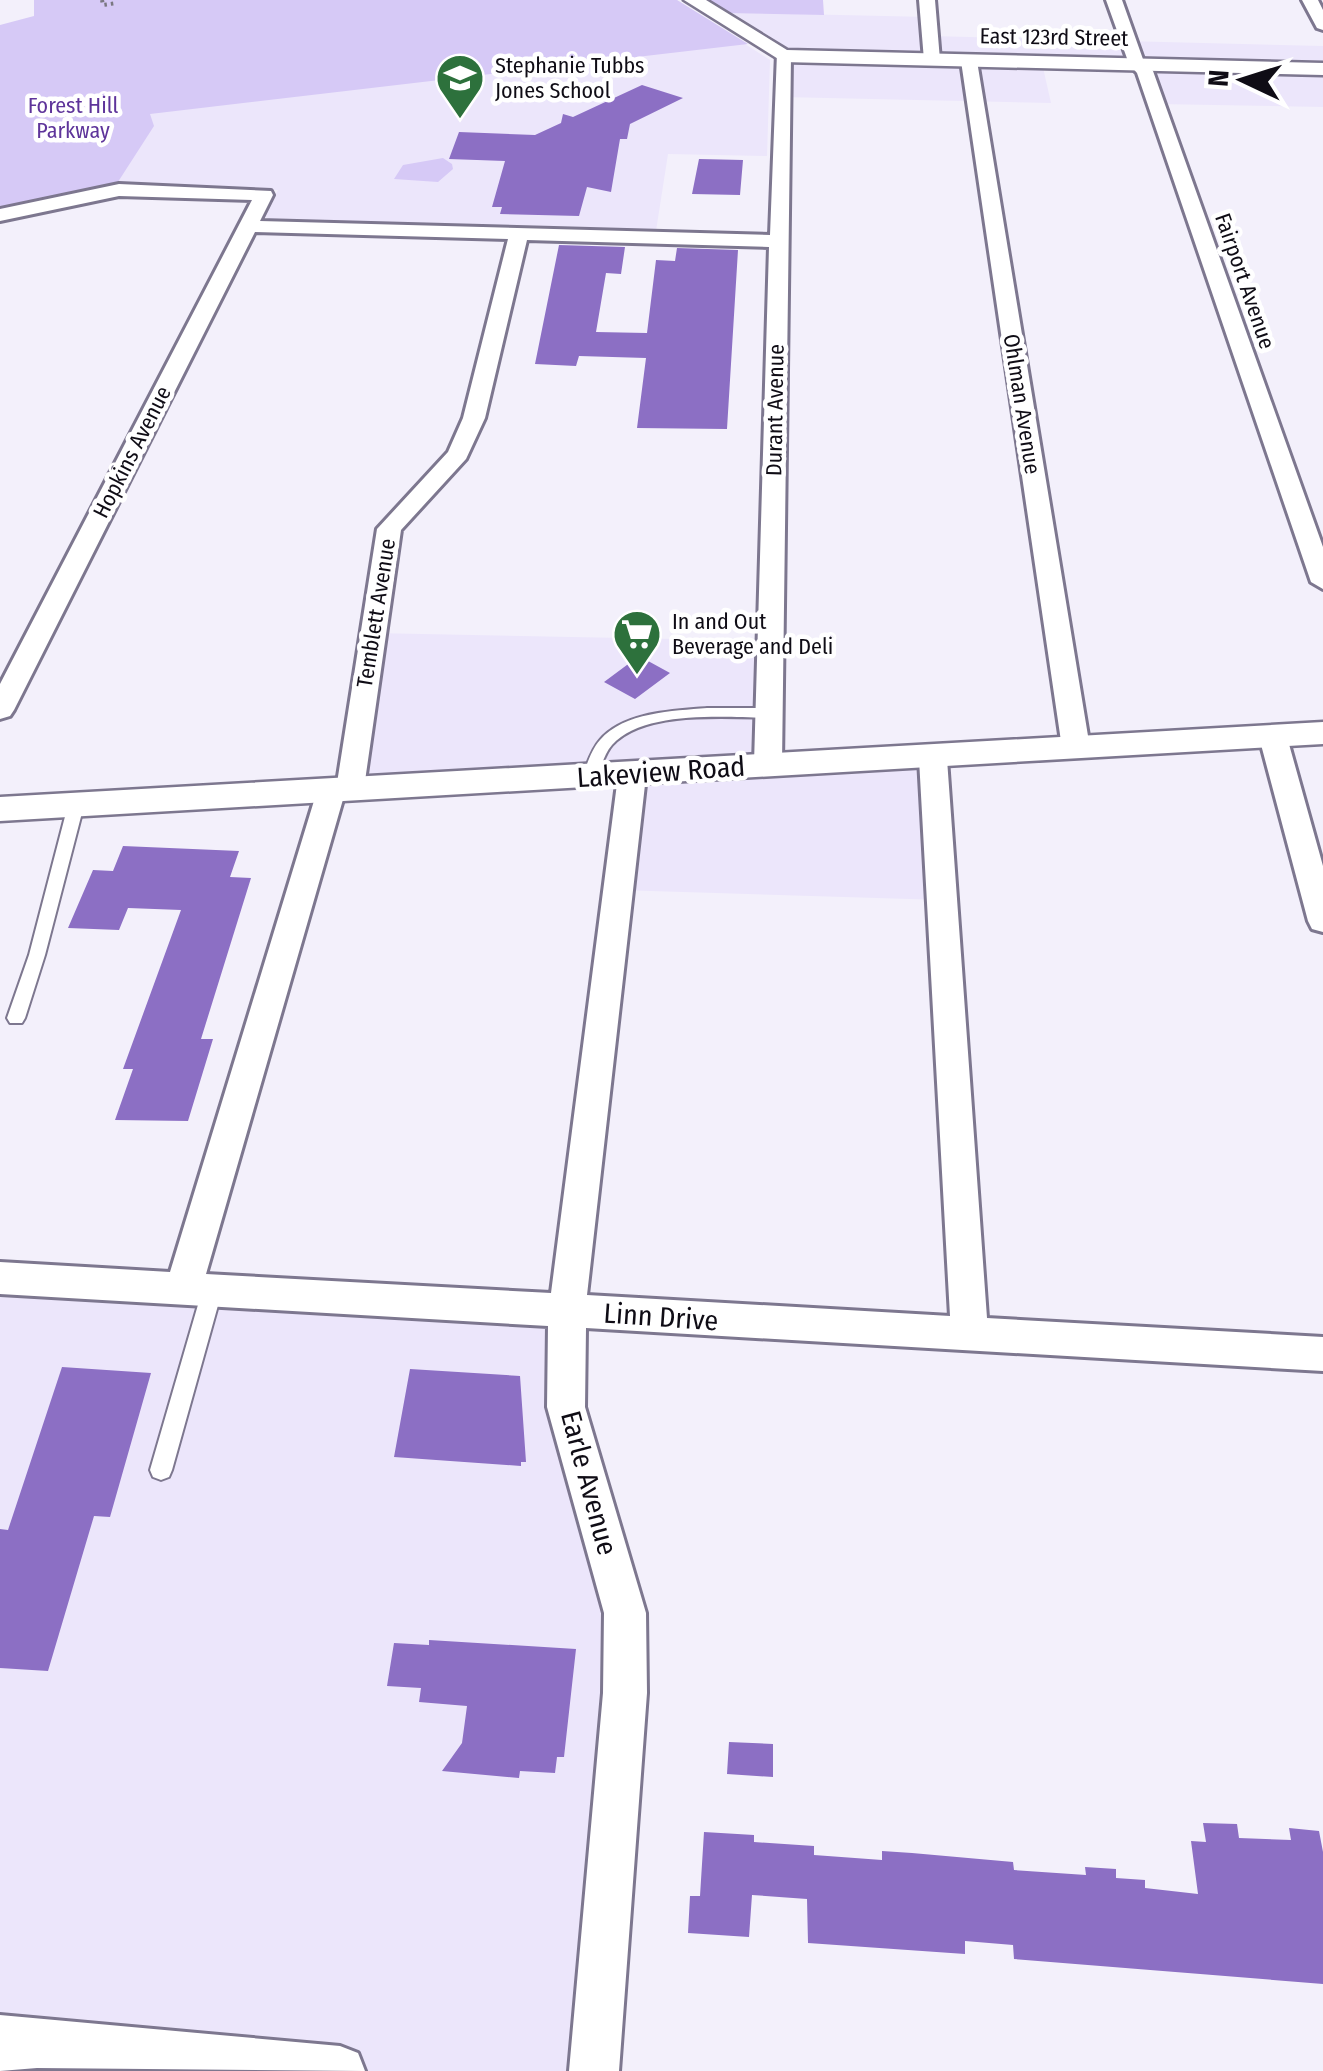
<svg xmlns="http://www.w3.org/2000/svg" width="1323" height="2071" font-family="'Fira Sans Condensed',sans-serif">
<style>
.built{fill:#ece6fb}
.green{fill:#d6c9f6}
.building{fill:#8c6fc4}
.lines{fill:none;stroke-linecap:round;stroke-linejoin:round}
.service-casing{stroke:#7d778f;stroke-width:4}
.minor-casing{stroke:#7d778f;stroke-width:6}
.tertiary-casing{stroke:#7d778f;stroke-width:5}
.path{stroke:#7b7882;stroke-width:4;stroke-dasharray:2.5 4;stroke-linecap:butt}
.service{fill:#fff;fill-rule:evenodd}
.minor{fill:#fff;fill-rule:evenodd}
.tertiary{fill:#fff;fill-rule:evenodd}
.labels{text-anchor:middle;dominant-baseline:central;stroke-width:9;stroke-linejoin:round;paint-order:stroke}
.far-street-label{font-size:22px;fill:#0f0c15;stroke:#fff}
.far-poi-label{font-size:22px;fill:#0f0c15;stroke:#fff;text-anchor:start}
.far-park-label{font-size:22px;fill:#5e349a;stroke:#fff}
.street-label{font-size:28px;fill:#0f0c15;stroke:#fff}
</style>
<rect width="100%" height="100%" fill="#f3f0fb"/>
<!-- built -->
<path class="built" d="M108 0H677L770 60 767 156 668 154 656 231 269 219 264 216 278 190 116 185Z
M712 12 929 17 931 36 1323 46V107L1157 104 1145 71 1042 63 1051 103 782 97 783 56Z
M372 633 771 641 768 764 933 759 942 900 618 890 632 776 350 788Z
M0 1278 567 1311 566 1407 625 1613 594 2071H340L0 2040Z"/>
<!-- green -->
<path class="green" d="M34 0H677L748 44 150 114 154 126 116 185 0 215V25L34 16Z
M706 0H823L824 15 727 13Z
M443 158 452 164 453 169 438 182 394 179 403 165Z"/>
<!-- building -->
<path class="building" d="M642 85 683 98 630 124 627 139H620L611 192 587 187 579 216 500 214 502 207H492L505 161 449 159 459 132 535 135 561 123 563 114 573 117Z
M699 159 743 160 740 195 692 194Z
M559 245 625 247 621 274 606 273 596 332 647 333 656 260 675 261 677 248 738 250 727 429 637 428 646 358 579 356 576 366 535 364Z
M639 656 670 673 635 699 604 682Z
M123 846 239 851 230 877 251 878 201 1039H213L188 1121 115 1120 133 1069H123L181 910 128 908 119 930 68 928 93 870 113 871Z
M62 1367 151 1373 110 1517 94 1516 48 1671 0 1668V1529L8 1530Z
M410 1369 520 1376 526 1462H521V1466L394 1457Z
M429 1640 576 1649 564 1757H557L555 1773 520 1771 519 1778 442 1771 462 1743 467 1706 419 1702 421 1688 387 1686 394 1643 429 1645Z
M729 1742 773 1744V1777L727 1774Z
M1203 1823 1237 1824 1239 1838 1291 1840 1289 1828 1319 1831 1323 1852V1984L1014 1959 1013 1945 965 1941V1954L808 1943 807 1899 752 1895 749 1937 688 1933 690 1896H700L704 1832 754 1835V1842L814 1846V1855L882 1860V1851L912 1853 1013 1862 1014 1870 1086 1875 1085 1867 1116 1869V1878L1145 1880V1888L1198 1894 1191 1841 1206 1842Z"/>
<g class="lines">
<!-- service casing -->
<g class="service-casing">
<path id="service" d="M707 708H769L776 713 769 718C726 717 643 710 612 745 603 755 601 770 595 781H585L582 777C587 765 591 750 600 740 624 712 673 711 707 708Z
M76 800 84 805 45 955 25 1018 22 1023H10L7 1018 29 955 68 805Z
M212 1282 219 1285 222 1291 172 1470 169 1477 161 1480 153 1477 150 1470 202 1291 205 1285Z"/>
</g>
<!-- minor casing -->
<g class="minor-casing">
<path id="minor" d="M919 0H935L940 60 932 65 924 60Z
M1106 0H1122L1144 62 1153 71 1323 547V589L1311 582 1137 73 1129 64Z
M1302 0H1318L1323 10V30L1317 28Z
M777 53 791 56 782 764 778 771H758L754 764 769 247 527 240 485 418 466 459 401 530 364 788 360 795 344 796 206 1274 551 1293 618 776 622 769H642L646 776 587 1295 950 1316 919 759 923 752H943L947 759 987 1318 1323 1337V1371L586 1328 585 1407 646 1613 647 1693 619 2071H569L603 1693 604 1613 547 1407 548 1326 0 1294V1262L170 1272 317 791 321 784 337 783 377 529 448 452 463 418 508 239 255 232 14 710 10 716 0 719V684L252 200 119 196 0 221V209L119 184 271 191 273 195 260 221 770 235Z
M969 56 977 61 1090 748 1086 754H1066L1062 748 961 61Z
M1273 728 1283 731 1287 737 1323 866V932L1312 929 1308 921 1259 737 1263 731Z
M0 2015 340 2046 358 2053 365 2071 37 2068 0 2071Z"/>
</g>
<!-- tertiary casing -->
<g class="tertiary-casing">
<path id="tertiary" d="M684 0H706L787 50 1323 63V75L783 62Z
M1323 722V744L0 821V797Z"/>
</g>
<!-- path -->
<path class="path" d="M102 0 103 5 117 3"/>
<!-- service -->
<use href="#service" class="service"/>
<!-- minor -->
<use href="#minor" class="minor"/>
<!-- tertiary -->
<use href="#tertiary" class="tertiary"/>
</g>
<!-- icons -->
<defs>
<g id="school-pin" transform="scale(2.5)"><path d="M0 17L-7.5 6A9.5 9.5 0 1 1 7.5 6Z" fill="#2d713c" stroke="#fff"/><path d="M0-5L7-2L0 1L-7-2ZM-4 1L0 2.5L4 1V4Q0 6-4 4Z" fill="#fff"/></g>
<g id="supermarket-pin" transform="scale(2.5)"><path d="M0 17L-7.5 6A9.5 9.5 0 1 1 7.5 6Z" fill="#2d713c" stroke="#fff"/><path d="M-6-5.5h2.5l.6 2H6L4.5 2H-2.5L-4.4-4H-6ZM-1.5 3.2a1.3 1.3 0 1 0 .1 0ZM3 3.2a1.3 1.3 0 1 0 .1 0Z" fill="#fff"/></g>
</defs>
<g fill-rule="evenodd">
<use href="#school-pin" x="460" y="78"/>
<use href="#supermarket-pin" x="637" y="634"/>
</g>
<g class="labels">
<!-- far-street labels -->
<g class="far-street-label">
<text transform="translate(1054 37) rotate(1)">East 123rd Street</text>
<text transform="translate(1245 281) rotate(71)">Fairport Avenue</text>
<text transform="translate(1022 404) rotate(81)">Ohlman Avenue</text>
<text transform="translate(775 410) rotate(-89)">Durant Avenue</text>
<text transform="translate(132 452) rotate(-63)">Hopkins Avenue</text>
<text transform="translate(376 613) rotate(-81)">Temblett Avenue</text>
</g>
<!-- far-poi labels -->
<g class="far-poi-label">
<text x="495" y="65">Stephanie Tubbs<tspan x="495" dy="25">Jones School</tspan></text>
<text x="672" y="621">In and Out<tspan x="672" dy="25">Beverage and Deli</tspan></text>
</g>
<!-- far-park labels -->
<g class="far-park-label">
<text x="73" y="105">Forest Hill<tspan x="73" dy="25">Parkway</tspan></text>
</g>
<!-- street labels -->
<g class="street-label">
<text transform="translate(661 772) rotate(-4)">Lakeview Road</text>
<text transform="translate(661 1317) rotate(4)">Linn Drive</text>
<text transform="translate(589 1483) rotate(75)">Earle Avenue</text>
</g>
</g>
<!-- north arrow -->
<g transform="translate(1243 80) rotate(274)" stroke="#ffffff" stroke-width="8" paint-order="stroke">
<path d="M0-8L18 38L0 25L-18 38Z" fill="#0f0c15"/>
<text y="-15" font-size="28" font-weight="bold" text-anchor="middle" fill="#0f0c15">N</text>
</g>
</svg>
